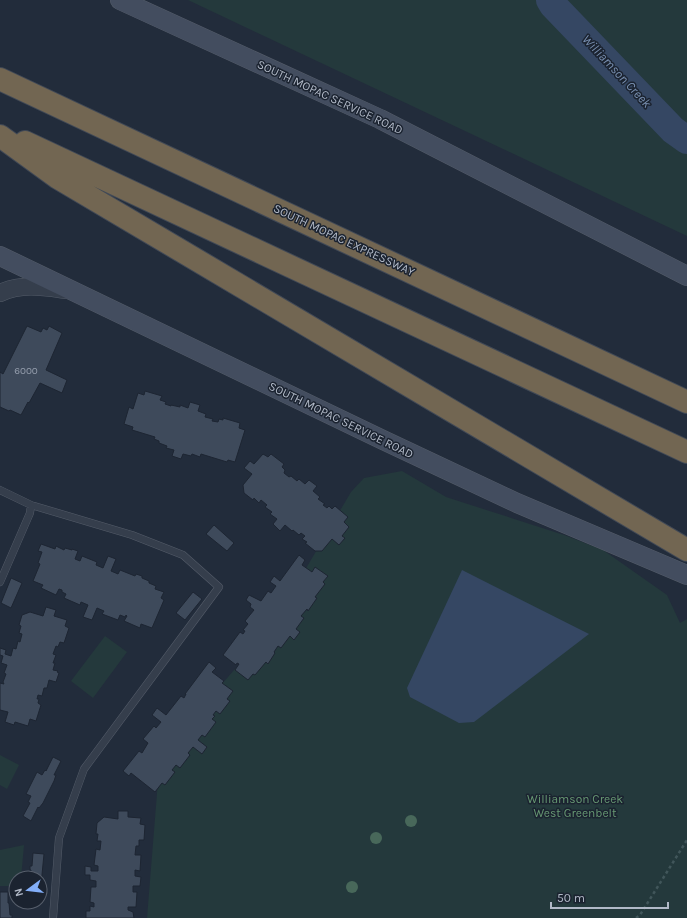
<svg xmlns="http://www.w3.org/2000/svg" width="687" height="918" font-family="Karla,sans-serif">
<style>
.green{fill:#24393c}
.water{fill:#354763}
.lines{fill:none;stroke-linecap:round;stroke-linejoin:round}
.river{stroke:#354763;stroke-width:28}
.building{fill:#3e4a5b;stroke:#1d2532}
.service-casing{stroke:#545c69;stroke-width:8}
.tertiary-casing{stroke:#545c69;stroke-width:18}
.secondary-casing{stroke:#545c69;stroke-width:20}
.motorway-casing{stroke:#414956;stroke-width:24}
.path{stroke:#41565a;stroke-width:2.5;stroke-dasharray:3 3;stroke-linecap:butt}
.service{stroke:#353e4c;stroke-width:7}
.tertiary{stroke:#353e4c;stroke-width:17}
.secondary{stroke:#434d5f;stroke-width:19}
.motorway{stroke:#726652;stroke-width:22}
.tree{fill:#48685a}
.labels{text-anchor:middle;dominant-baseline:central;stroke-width:3;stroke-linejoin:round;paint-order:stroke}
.number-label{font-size:10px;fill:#949dac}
.street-label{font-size:12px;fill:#b1b9c7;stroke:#1b2330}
.park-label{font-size:12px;fill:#679973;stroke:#1b2330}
.water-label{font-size:13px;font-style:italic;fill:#788fb0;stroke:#1b2330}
</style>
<rect width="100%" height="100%" fill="#222c3b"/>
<!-- green -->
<path class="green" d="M188 0H687V236Z
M402 471 446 497 564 535 603 550 667 595 680 623 687 619V918H147L160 756 272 626 351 492 364 478Z
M105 636 127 652 93 698 71 681Z
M0 755 19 765 7 789 0 785Z
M24 845 21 878H16V886H0V850Z"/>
<!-- water -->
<path class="water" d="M462 570 589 634 474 722 459 723 410 697 407 688Z"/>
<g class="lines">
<!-- river -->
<path class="river" d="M550 0 553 5 673 130 687 140"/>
</g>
<!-- building -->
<path class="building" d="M27 326 41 332 43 328 47 330 49 326 62 333 46 370 67 380 62 393 40 383 29 403 28 402 21 415 10 410 9 411 0 407V372L3 374Z
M145 391 162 396 160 400 166 402 165 404 171 406V405L180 407V405L188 408 190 402 200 405 198 411 206 414 205 417 213 419 212 421 218 422 219 419 223 420V418L240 423 239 428 245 430 235 462 228 460 227 462 201 454 200 457 192 454 191 456 183 454 181 459 172 456 174 450 166 448 167 446 159 443V441L154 439 155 437 132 430 133 427 124 424 129 407 133 409 138 393 144 395Z
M263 454 268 457 271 454 284 464 282 467 285 470 284 473 289 477 291 476 297 481 299 479 305 484 309 480 317 486 313 491 320 497 318 499 325 504 323 505 327 508 329 506 332 509 335 506 348 517 344 522 349 527 342 536 345 538 339 545 332 539 322 551H315L305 543 307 542 302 539 305 536 301 533 299 535 293 530 292 531 285 525 280 531 273 524 277 519 270 514 272 512 265 507 267 505 261 500 259 503 254 498 253 500 244 493 243 485 252 474 244 468 250 461 254 464Z
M214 525 234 543 227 551 206 534Z
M41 544 55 549 56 546 64 550 65 548 72 550V549L78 551 75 559 80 561 82 556 97 562 96 565 103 568 108 556 116 559 111 571 118 574 120 570 135 576 136 574 142 576V578L149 581V583L156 586 155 589 164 592 161 598 164 600 152 628 141 624 140 628 124 621 127 616 126 615 125 617 120 615 118 620 102 614 104 611 97 608 92 620 83 617 88 605 81 602 80 605 64 598 66 594 62 592V590L59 589 56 595 41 588 43 585 33 581 40 564 38 563 42 552 38 551Z
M299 555 305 560 302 565 312 572 315 567 328 576 323 582 325 584 315 597 317 598 308 611 307 609 301 616 304 618 296 629 300 632 294 640 290 636 281 648 278 646 274 652 275 653 268 664 266 662 255 675 253 674 248 680 235 670 239 664 237 663 236 665 223 655 240 632 243 634 245 631 243 630 248 624 245 621 254 610 250 607 251 604 246 600 249 595 261 601 268 591 271 593 276 586 270 582 274 576 280 581Z
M11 578 22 583 11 608 1 603Z
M193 592 202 599 185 620 176 613Z
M46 607 56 610 54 616 67 620 65 626 69 628 64 643 60 642 58 647 56 646 53 654 56 655 53 663H55L53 670 58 671 57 672 59 673 56 682 49 680 47 688H44L42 696 38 695 37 699H39L38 703 41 705 36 721 30 719 28 726 15 722 14 725 5 722 8 712 0 710V683L4 684 3 682 6 674 4 673 7 665 1 663 3 656 0 655V648L6 650 5 654 11 656 13 648 16 649 18 641 20 642 22 634 19 633 21 626 19 625 22 615 30 612 43 616Z
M209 662 216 668 212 672 224 681 222 683 233 691 227 699 230 701 220 714 216 711 213 715 215 716 212 719 216 722 205 737 202 735 198 740 207 747 202 754 193 747 188 753 190 755 180 768 176 765 172 770 175 772 165 785 162 783 155 792 131 773 129 776 123 771 139 751 142 753 148 743 143 739 154 726 156 728 161 722 152 715 157 708 166 715 181 696 184 698 186 694H185Z
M53 757 61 761 54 775H56L54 781 43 803 39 808 38 807 31 821 23 816 30 803 28 802 31 796 26 794 37 772 42 775 45 770 46 771Z
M118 811H128V817L141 818 140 824 145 825 144 840H139V846H136L135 855H141L140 871 135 870V876L141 877 140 886H133V892H137L136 907H128V910L133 912 134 918H86V911H90V906L94 907V903L90 902 91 887H96V881L90 880V875H85V866L91 867V871H98V866L94 865 96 849 100 850 101 841H97L98 834H96L97 823 104 817 118 819Z
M33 853 44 854 41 885H40V878H30L31 870H30V866H32Z
M0 892H8V903H9L10 915H12V918H0Z"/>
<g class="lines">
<!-- service casing -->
<g class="service-casing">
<path id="service" d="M0 490 31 505 132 535 183 555 219 587 84 769 59 838 53 918
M0 582 30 513 31 505"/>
</g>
<!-- tertiary casing -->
<g class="tertiary-casing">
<path id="tertiary" d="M0 293C21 283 44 287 66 290"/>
</g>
<!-- secondary casing -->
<g class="secondary-casing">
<path id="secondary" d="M120 0 380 119 687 276
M0 256 383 440 517 503 687 575"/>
</g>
<!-- motorway casing -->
<g class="motorway-casing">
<path id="motorway" d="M0 79 687 402
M0 136 58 178 687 550
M25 142 687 452"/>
</g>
<!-- path -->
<path class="path" d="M636 918 640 915 687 840"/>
<!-- service -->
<use href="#service" class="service"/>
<!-- tertiary -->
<use href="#tertiary" class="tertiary"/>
<!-- secondary -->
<use href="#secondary" class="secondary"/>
<!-- motorway -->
<use href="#motorway" class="motorway"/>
</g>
<!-- trees -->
<g class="tree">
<circle cx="411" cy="821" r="6"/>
<circle cx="376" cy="838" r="6"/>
<circle cx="352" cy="887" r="6"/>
</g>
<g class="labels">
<!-- number labels -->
<g class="number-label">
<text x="26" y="371">6000</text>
</g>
<!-- street labels -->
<g class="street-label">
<text transform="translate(330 97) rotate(25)">SOUTH MOPAC SERVICE ROAD</text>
<text transform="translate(344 240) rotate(25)">SOUTH MOPAC EXPRESSWAY</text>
<text transform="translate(341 420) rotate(26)">SOUTH MOPAC SERVICE ROAD</text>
</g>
<!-- park labels -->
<g class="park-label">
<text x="575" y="799">Williamson Creek<tspan x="575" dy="14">West Greenbelt</tspan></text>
</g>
<!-- water labels -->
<g class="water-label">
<text transform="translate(617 71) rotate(47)">Williamson Creek</text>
</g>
</g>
<!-- north arrow -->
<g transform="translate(28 890) rotate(255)"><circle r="19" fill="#1b2330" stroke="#575f6c"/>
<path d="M0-3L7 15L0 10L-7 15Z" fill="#83affa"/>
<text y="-6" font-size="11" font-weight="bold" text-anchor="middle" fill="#b1b9c7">N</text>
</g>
<!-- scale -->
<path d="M551 902v6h117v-6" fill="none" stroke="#b1b9c7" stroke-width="2"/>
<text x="557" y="902" font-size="12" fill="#b1b9c7" stroke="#1b2330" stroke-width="3" paint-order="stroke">50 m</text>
</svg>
